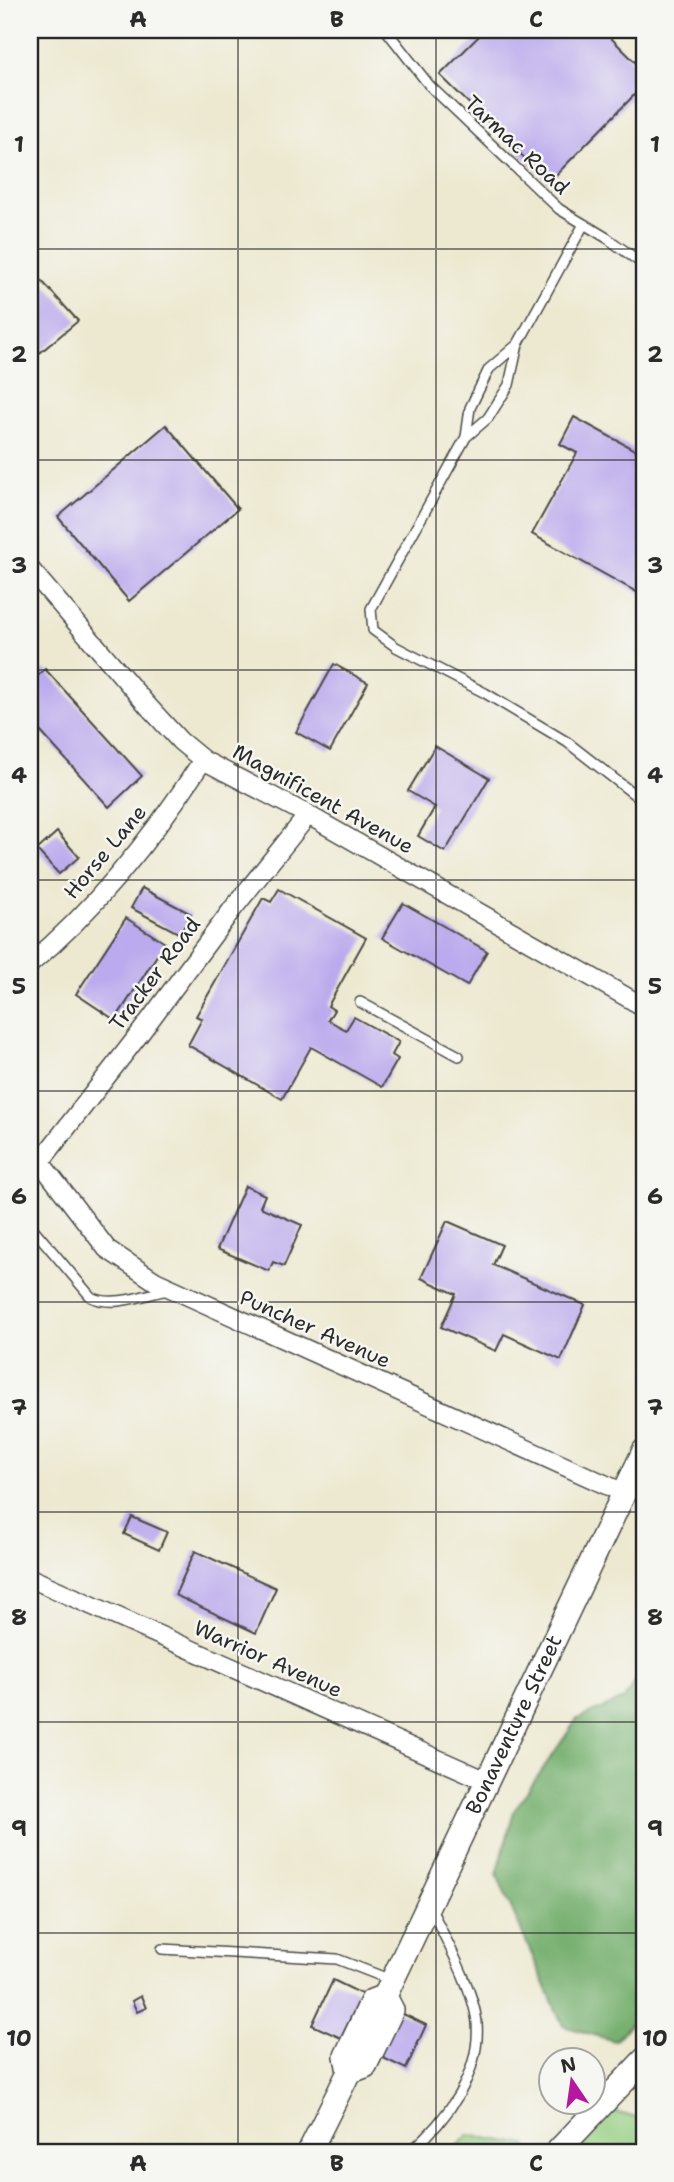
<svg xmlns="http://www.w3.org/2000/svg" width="674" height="2182" font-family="'Shantell Sans',sans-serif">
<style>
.green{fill:#94cd81;stroke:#607c56;stroke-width:2}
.forest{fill:#77b06f;stroke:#516e4d;stroke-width:2}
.building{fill:#bbaaed}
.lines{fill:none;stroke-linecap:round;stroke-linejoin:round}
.service-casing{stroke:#484844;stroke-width:12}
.minor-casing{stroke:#484844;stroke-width:21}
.tertiary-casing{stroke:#484844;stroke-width:26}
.service{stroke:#fff;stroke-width:9}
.minor{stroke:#fff;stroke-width:18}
.tertiary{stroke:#fff;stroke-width:23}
.grid{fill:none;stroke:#2b2b2b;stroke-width:2;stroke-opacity:0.55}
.labels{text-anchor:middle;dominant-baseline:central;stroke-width:5;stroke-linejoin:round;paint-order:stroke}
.street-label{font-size:21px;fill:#2b2b2b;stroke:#f6f6f2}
.neatline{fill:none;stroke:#2b2b2b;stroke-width:2.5}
.grid-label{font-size:23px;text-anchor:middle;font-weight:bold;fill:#2b2b2b}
</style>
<rect width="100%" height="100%" fill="#f6f6f2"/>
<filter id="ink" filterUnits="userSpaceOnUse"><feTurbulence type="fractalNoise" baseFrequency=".0143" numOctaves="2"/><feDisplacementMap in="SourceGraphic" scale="14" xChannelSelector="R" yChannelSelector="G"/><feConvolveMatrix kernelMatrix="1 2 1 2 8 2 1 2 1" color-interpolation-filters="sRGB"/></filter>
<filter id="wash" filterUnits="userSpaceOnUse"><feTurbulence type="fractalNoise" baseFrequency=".00686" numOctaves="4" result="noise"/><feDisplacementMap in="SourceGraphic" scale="28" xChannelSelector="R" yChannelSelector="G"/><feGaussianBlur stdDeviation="1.57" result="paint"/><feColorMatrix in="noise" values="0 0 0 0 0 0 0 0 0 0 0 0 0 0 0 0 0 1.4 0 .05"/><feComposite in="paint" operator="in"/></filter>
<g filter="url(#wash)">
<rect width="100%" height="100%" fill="#ede9d1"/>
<!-- green -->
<path class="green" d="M604 2109 644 2120V2152H570Z
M468 2135 527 2145 524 2152H452Z"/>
<!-- forest -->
<path class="forest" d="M644 1669V2009L615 2041 563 2026 497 1875 514 1811 577 1719 624 1699Z"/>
<g id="blocks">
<!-- building -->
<path class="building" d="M485 30H603L644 71V85L549 182 440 75Z
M30 268 78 321 30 361Z
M574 417 644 455V596L532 534 577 453 560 444Z
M166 425 238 509 129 601 58 517Z
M334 664 368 683 330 751 296 732Z
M45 669 142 776 109 807 30 720V683Z
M435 746 489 778 445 852 418 836 435 807 408 791Z
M57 832 79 857 59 874 37 850Z
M142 888 191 914 180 934 131 908Z
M279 889 366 938 328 1006 334 1010 328 1020 346 1030 354 1017 399 1042 392 1055 398 1059 382 1087 311 1047 282 1099 188 1045 202 1019 196 1016 263 898 271 902Z
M403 903 487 951 467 986 382 938Z
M126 918 165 943 115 1020 76 994Z
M245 1186 265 1195 260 1207 302 1225 284 1266 273 1262 269 1271 217 1249Z
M447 1221 502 1245 493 1265 585 1305 561 1360 504 1334 496 1351 441 1327 456 1294 421 1278Z
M132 1517 167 1532 159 1550 124 1534Z
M195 1551 276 1588 256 1633 175 1595Z
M333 1980 362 1994 341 2038 312 2025Z
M141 1996 146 2008 137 2012 132 2001Z
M397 2011 426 2025 406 2069 377 2055Z"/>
</g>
</g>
<g filter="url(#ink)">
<use href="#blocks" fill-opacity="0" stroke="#484844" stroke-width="2"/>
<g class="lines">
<!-- service casing -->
<g class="service-casing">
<path id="service" d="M386 30 429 85 559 209 607 238 644 265
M518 344 489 369 470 408 466 437 371 609 373 630 396 647 485 693 567 742 644 802
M466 437 488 418 509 385 518 344 584 224
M360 1002 459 1056
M30 1225 91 1297C113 1308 144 1295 167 1290
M162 1949 337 1959 391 1980
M410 2152C446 2121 481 2074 477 2023 474 1990 446 1940 431 1909"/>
</g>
<!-- minor casing -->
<g class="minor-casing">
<path id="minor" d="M30 569 147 705 180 741 203 760 310 816 644 1007
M30 964C98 907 155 834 203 760
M30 1149 107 1249 155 1281 624 1493
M40 1162 141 1032 231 911 308 815
M30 1578 487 1781"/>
</g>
<!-- tertiary casing -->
<g class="tertiary-casing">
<g id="tertiary">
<path d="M349 2072 365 2066 392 2010 385 1996"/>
<path id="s1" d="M309 2152 349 2072 346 2056 372 2001 385 1996 644 1451"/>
<path d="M557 2152 644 2060"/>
</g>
</g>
<!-- service -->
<use href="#service" class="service"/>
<!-- minor -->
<use href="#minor" class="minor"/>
<!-- tertiary -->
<use href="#tertiary" class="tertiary"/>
</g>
</g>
<!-- grid -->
<path class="grid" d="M238 30V2152M436 30V2152M30 249H644M30 460H644M30 670H644M30 880H644M30 1091H644M30 1302H644M30 1512H644M30 1722H644M30 1933H644"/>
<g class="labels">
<!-- street labels -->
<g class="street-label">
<text transform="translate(517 145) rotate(43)">Tarmac Road</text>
<text transform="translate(323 799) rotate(29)">Magnificent Avenue</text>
<text transform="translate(105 852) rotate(-50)">Horse Lane</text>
<text transform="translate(155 974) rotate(-53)">Tracker Road</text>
<text transform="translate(315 1329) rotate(24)">Puncher Avenue</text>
<text transform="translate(268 1659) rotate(24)">Warrior Avenue</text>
<text stroke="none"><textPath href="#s1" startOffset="481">Bonaventure Street</textPath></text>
</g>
</g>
<!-- margin -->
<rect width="674" height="2182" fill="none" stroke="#f6f6f2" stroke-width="77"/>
<!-- north arrow -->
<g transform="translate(572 2081) rotate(347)"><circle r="33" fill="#f6f6f2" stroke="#a5a5a2" stroke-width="2"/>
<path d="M0-5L12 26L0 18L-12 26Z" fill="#b5179e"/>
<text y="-10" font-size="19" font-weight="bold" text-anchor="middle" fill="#2b2b2b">N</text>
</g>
<rect x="38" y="38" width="598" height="2106" class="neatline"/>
<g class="grid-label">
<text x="138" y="27">A</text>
<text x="337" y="27">B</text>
<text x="536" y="27">C</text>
<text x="19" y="152">1</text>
<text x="655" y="152">1</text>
<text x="19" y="362">2</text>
<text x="655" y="362">2</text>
<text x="19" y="573">3</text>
<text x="655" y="573">3</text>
<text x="19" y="783">4</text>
<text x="655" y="783">4</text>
<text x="19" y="994">5</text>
<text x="655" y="994">5</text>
<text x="19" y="1204">6</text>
<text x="655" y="1204">6</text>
<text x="19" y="1415">7</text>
<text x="655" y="1415">7</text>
<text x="19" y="1625">8</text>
<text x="655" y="1625">8</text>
<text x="19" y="1836">9</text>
<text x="655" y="1836">9</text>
<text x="19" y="2046">10</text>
<text x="655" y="2046">10</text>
<text x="138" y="2171">A</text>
<text x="337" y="2171">B</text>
<text x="536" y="2171">C</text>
</g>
</svg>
